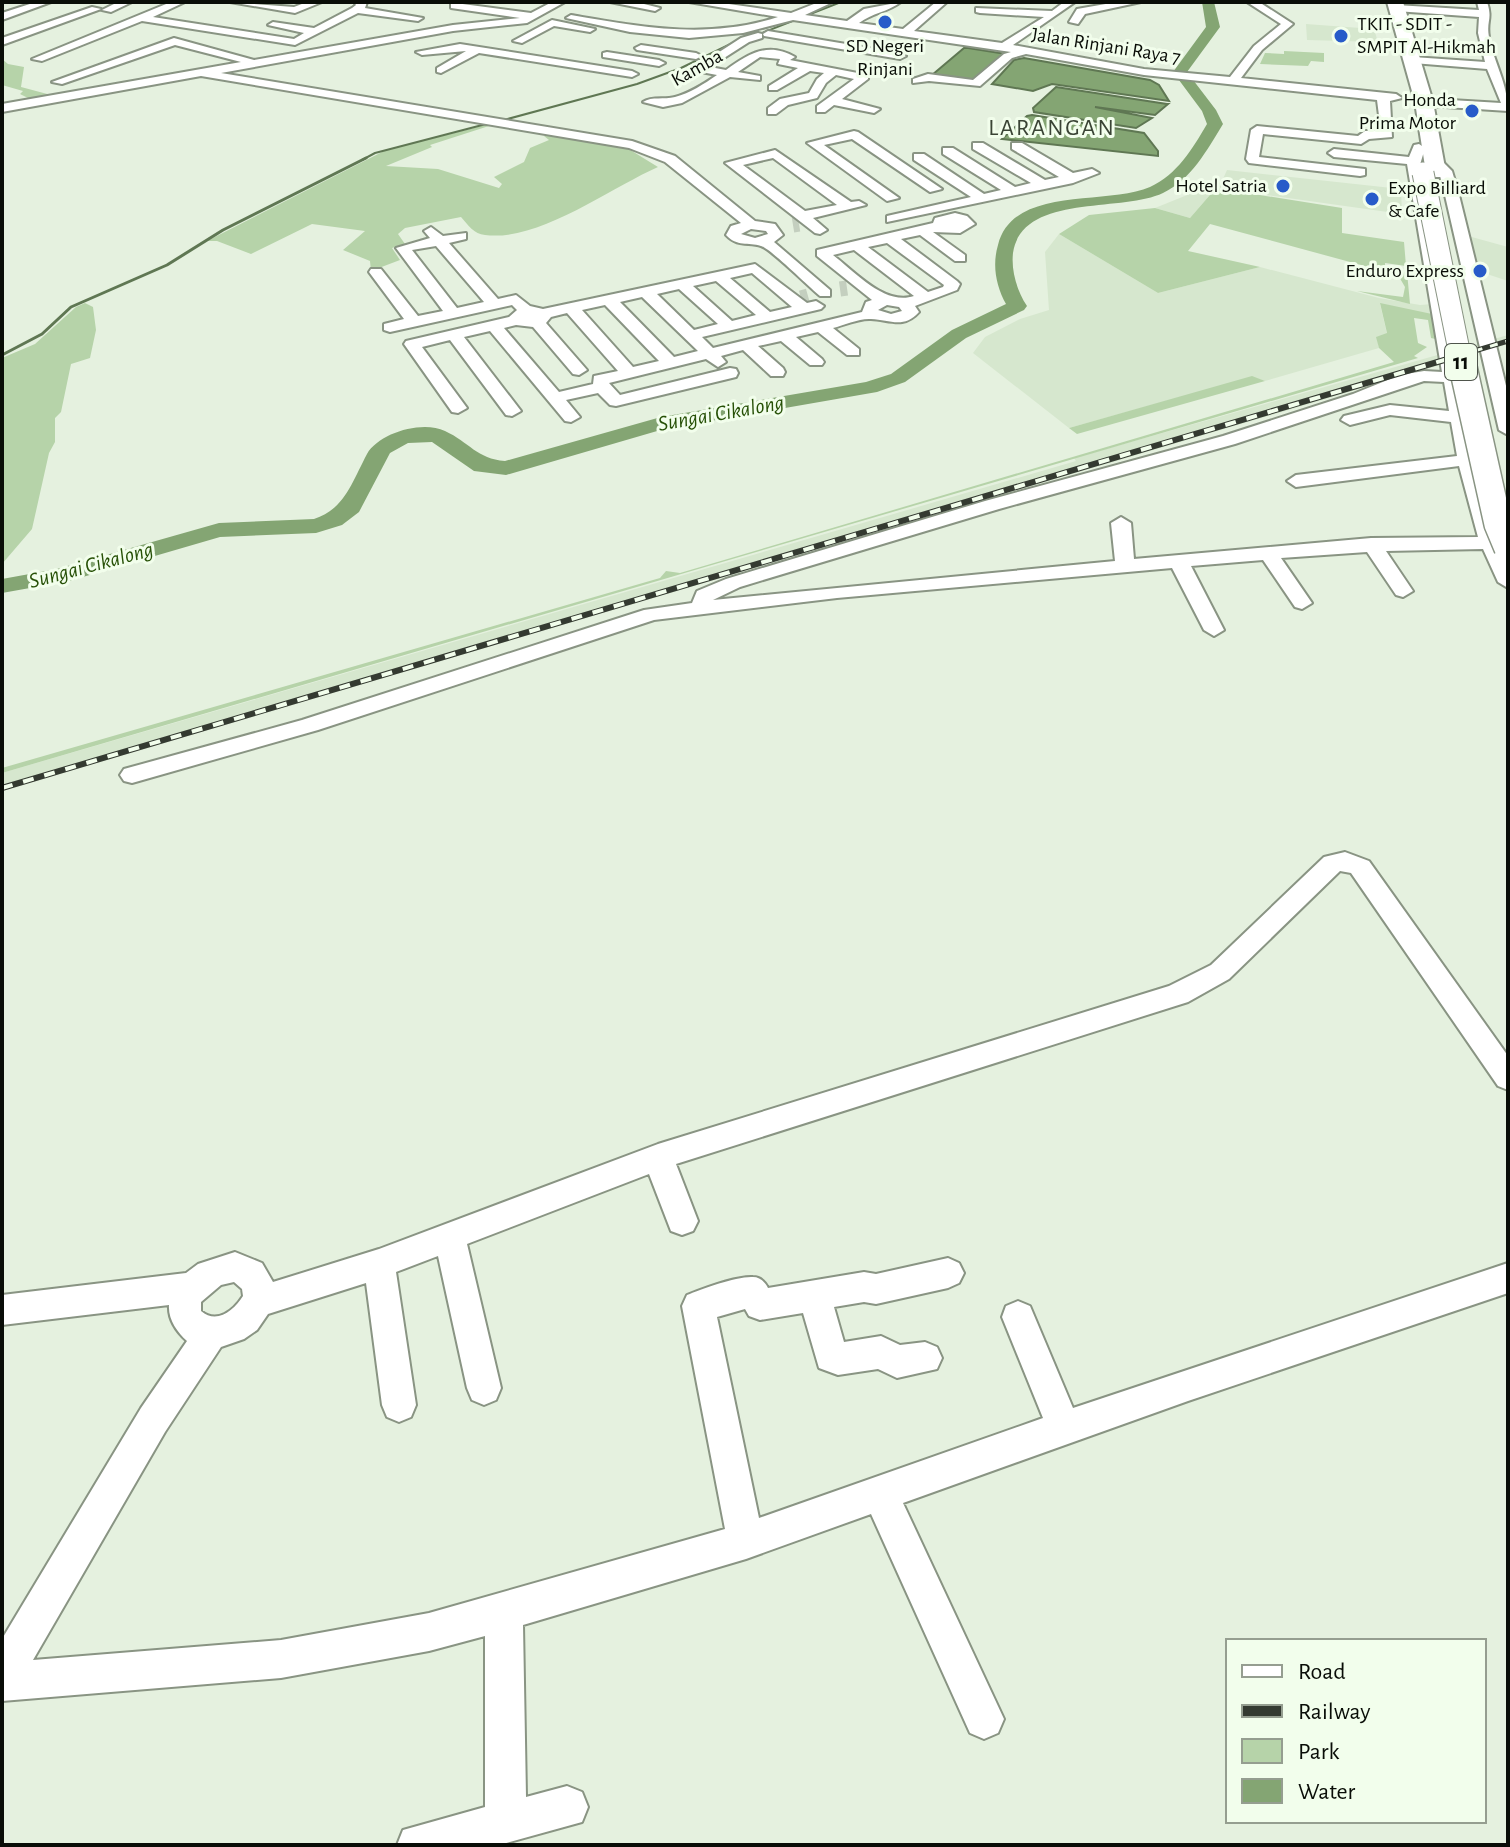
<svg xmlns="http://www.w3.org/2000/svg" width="1510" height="1847" font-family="'Alegreya Sans',sans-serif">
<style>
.built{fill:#d6e7ce}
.green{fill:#b6d3a9}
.water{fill:#84a573;stroke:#5f7753;stroke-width:2}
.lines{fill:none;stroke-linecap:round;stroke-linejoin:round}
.stream-far1{stroke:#5f7753;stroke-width:2}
.stream{stroke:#5f7753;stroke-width:3}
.river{fill:#84a573;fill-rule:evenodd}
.minor-tunnel{stroke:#c4cfbf;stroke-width:15;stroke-dasharray:15 7;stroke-linecap:butt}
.minor-casing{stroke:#899483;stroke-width:4}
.highway-casing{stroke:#899483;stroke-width:4}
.minor{fill:#fff;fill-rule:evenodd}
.highway{fill:#fff;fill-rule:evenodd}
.rail-far1-casing{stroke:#343a31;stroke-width:5}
.rail-casing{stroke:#343a31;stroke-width:6}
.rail-far1{stroke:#f2feec;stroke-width:3;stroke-dasharray:8;stroke-linecap:butt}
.rail{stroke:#f2feec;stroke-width:4;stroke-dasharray:11;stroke-linecap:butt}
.highway-bridge-far1-casing{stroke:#899483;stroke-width:23;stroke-linecap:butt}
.highway-bridge-casing{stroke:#899483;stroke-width:30;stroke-linecap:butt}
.highway-bridge-far1{stroke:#fff;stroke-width:21}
.highway-bridge{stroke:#fff;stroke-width:27}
.poi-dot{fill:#275bc9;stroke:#f2feec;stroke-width:3}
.labels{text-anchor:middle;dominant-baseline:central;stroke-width:6;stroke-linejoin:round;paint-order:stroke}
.far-poi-label{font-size:20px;fill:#090d07;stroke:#f2feec;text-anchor:end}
.far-street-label{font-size:20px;fill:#090d07;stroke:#f2feec}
.shield{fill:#f2feec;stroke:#4f554c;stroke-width:2}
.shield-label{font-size:22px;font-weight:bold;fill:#090d07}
.far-water-label{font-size:22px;font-style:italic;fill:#275107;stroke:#f2feec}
.far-quarter-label{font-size:24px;letter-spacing:2px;fill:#3a4435;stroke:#f2feec}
</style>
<rect width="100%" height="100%" fill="#e5f1df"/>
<!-- built -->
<path class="built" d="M1306 24 1374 29 1378 42 1307 40Z
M1227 170 1401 189 1402 214 1216 188 1190 218 1155 208 1222 181Z
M1059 234 1158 293 1260 267 1379 298 1420 305 1433 304 1435 317 1380 304 1387 334 1377 337 1379 348 1265 381 1252 377 1069 428 973 353 985 337 1020 319 1049 310 1045 252Z
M1468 236 1508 247V281L1478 271Z
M1508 335V344L1430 368 2 791V773L1076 461 1074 458Z"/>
<!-- green -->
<path class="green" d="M1284 51 1324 53V62L1311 61 1308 66 1260 64 1265 53 1284 54Z
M2 59 8 64 24 67 21 87 51 95 32 100 20 94 23 91 2 85Z
M490 124 505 126 492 125 430 145 432 147 386 166 438 169 499 188 502 184 494 177 524 162 530 148 549 140 544 136 551 133 627 148 658 167C610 188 539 242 485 235 474 234 468 225 461 217L405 228 398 234 405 244 392 248 400 260 371 271 370 261 343 250 365 231 312 224 251 254 217 241H207L386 150Z
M1216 188 1342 208V233L1404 242 1406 266 1385 263V269L1407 272 1410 304 1357 291 1403 297 1405 287 1398 275 1210 224 1188 251 1260 267 1158 293 1059 234 1089 215 1155 208 1190 218Z
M85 303 93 307 96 330 90 358 71 364 61 412 55 418V442L49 453 32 529 2 564V358L35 344 76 307Z
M1380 303 1432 314 1440 340 1431 338 1428 320 1414 318 1418 343 1427 347 1414 356 1418 358 2 773V768L660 578 666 571 680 573 1394 362 1379 348 1376 337 1387 333Z
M1252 376 1265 381 1077 434 1069 428Z"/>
<!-- water -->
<path class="water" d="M964 48H968L1006 54 977 81 932 75Z
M1024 58 1150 80 1159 85 1169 101 1052 84 1033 91 992 84 1014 60Z
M1056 87 1167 104H1168L1155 115 1095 107 1152 118 1136 128 1034 112 1033 108Z
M1032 115 1144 133 1158 151V156L1002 139 1027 116Z"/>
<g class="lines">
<!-- stream-far1 -->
<path class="stream-far1" d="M757 35 841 2
M500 121 637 84 681 68 743 38
M362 160 375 153 490 123"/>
<!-- stream -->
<path class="stream" d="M2 355 42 334 71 307 167 265 223 230 366 158"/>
<!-- river -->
<path class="river" d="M1202 2H1214L1220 27 1187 72 1216 110 1223 124C1207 150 1191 180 1163 193 1121 213 1022 193 1013 253 1011 271 1017 291 1027 306L1024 310 966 338 905 382 877 392 664 429 506 475 474 471 432 442 408 443 390 453 359 512 342 525 316 533 220 537 69 581 2 593V579L57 569 219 523 314 519C345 509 352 482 367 454 379 433 422 420 445 431 469 442 477 459 505 461L661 417 866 382 891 374 952 330 1006 304C996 286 992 265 998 245 1013 185 1107 206 1150 187 1177 175 1193 148 1207 124L1202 111 1173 72 1206 27Z"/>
<!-- minor-tunnel -->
<path class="minor-tunnel" d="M793 225 799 224
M840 289 847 288
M801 298 808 296"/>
<!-- minor casing -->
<g class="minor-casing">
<path id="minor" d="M36 2H51L2 20V13Z
M118 2H132L111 12 102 10Z
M171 2H185L153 17 294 39 304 33 268 25 273 22 314 28 352 8 356 5 354 2H367L365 8 423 18 418 21 358 13 295 45 142 21 42 61 32 59Z
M230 2 294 7 307 2H322L295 13Z
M552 2H565L527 23 453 31 221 73 632 141 675 156 755 221 775 224 783 235 774 242 830 290V296H820C809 287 771 249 761 246 748 242 737 247 726 235L731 226 741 223 665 162 629 148 201 76 2 112V104L241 62 175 45 62 84 52 82 174 38 254 60 453 25 520 18 451 8V4L455 3 531 13ZM751 229 766 231 768 234 755 238 741 234Z
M610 2H636L660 8 655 11Z
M689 2H715L791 13 819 2H833L805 15 847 21 864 9 901 2C888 12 872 13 859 23L903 29 936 2H947L914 31 1002 43 1044 17 980 13 976 12V8L1052 11 1064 2H1075L1013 45 1144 69 1230 77 1254 46 1281 24 1247 2H1259L1293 24 1262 50 1241 78 1396 94 1402 98 1390 101 1392 137 1369 139 1361 144 1263 134 1259 157 1365 169V175L1360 176 1249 163 1246 159 1251 130 1257 126 1358 136 1365 131H1381L1377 100 1144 75 1026 54 1012 58 980 86 929 81 913 83V79L928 74 973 80 1004 54 1011 52 793 20 743 33 689 38 630 32 566 18 571 15C642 27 707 40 778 17Z
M1117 2H1141L1085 14 1078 24 1069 22 1077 9Z
M1477 2H1487C1493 20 1486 20 1489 37 1494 63 1508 84 1508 111L1430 106V100L1434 99 1501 103 1487 69 1413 63 1407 60 1413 57 1485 62 1478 33 1479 17 1396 11 1391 8 1396 5 1479 10Z
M92 7 101 9 2 45V38Z
M552 20 595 29 590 32 554 26 522 43 513 41Z
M768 31 900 53 906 56 900 59 764 36 763 34Z
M758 33 762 34V38L749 42 710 67 726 70C748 54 768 41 795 57L790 60 868 75V79L842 99 880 109 874 113 834 105 825 112H817V106L854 79 836 75 826 83 817 98 788 105 776 114H768V108L780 99 809 93 817 79 824 73 810 71 777 90H769V86L798 68 778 64 780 59 760 57 738 72 760 76V80L730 77 682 103 663 107 643 102C652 96 664 100 675 97 690 93 704 84 717 75L696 71V67L741 38Z
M460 44 632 71 638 74 632 77 479 53 441 73 437 72V68L466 51 422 55 416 52Z
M641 45 696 53 702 56 696 59 637 50 635 48Z
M607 52 659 60 665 63 659 66 603 57V53Z
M854 131 858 132 942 189 930 192 852 139 824 145 899 198 887 201 807 143Z
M973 143H983L1045 180 1059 177 1012 149V143H1022L1073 173 1092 169 1099 173 1073 183 887 222V216L971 197 914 160V154H924L984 194 1001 190 943 154V148H953L1015 187 1031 183 973 149Z
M1419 144 1425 148 1419 168 1467 413 1479 415 1482 419 1479 423 1469 424 1481 487 1508 561V588L1498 582 1483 549 1386 551 1413 591 1403 597 1396 595 1367 552 1281 558 1312 603 1302 609 1295 607 1263 560 1191 566 1224 630 1214 636 1204 630 1172 568 837 598 654 620 318 730 132 783 124 781 120 775 124 769 302 720 644 610 692 603 697 591 726 579 985 501 1223 436 1353 394 1400 375 1424 371 1442 372 1407 164 1334 157 1328 153 1334 149 1409 157 1414 145ZM1424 381 1444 382 1449 411 1390 405 1344 416 1341 420 1350 425 1390 415 1451 422 1457 456 1296 475 1287 481 1296 487 1459 466 1478 537 1371 538 1134 559 1131 523 1121 517 1111 523 1115 561 713 600 740 587 999 509 1235 444Z
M775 150 851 202 859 201 866 205 813 218 827 230 820 234 815 233 725 163ZM773 158 837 205 805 211 743 165Z
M1428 157H1438L1452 171 1458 191 1508 394V435L1499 430 1444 191 1439 172 1427 160Z
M955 213 967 216 975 224 960 233 933 232 965 255V261H955L920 235 901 239 957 281 960 284 957 290 915 306 919 312C904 329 890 320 871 319 860 318 844 325 833 328L859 349V355H847L818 332 796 337 822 359 824 362 822 365H810L781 341 758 346 783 368 785 372 783 376H771L743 350 721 356 726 362 718 367 706 359 609 383 620 395 730 368 736 369 738 373 736 377 616 406 610 405 598 393 566 400 580 417 571 422 565 421 490 331 464 337 521 411 512 416 506 415 450 340 422 347 467 408 458 413 452 412 404 344 406 341 509 317 517 310 512 305 390 332 384 330V324L404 319 369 272 371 269H381L418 316 443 311 396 248 430 238 424 231 431 227 443 236 466 233V239L449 243 498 299 516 295 530 306 543 309 755 264 807 303 816 301 824 306 821 309 702 337 713 348 862 312 866 302 872 300 817 256V250L933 223 935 218ZM887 243 944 285 943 287 928 292 868 247ZM436 246 484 302 457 308 412 250ZM854 250 914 296C885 306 855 272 833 255ZM752 273 792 307 770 312 730 278ZM716 281 756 315 732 321 693 286ZM679 289 718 324 694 330 657 294ZM642 297 698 351 674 357 620 302ZM605 305 659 361 633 367 582 310ZM887 305 899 307 902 311 891 314 878 310ZM567 313 618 371 594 376 593 384 559 392 504 328 516 325 533 327 573 374 579 375 587 370 546 323 551 317Z
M1345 852 1369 861 1508 1056V1090L1498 1086 1351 873 1340 871 1229 979 1188 1002 676 1164 698 1221 693 1231 682 1235 671 1231 649 1174 467 1244 501 1388 496 1400 484 1405 472 1400 467 1388 438 1256 396 1272 416 1405 411 1417 399 1422 387 1417 382 1405 366 1283 268 1314 257 1330 244 1339 221 1347 165 1432 33 1660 281 1640 429 1613 725 1529 682 1306 687 1295C702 1289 737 1276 753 1277 760 1277 765 1282 768 1288L864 1272 876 1274 948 1258 959 1263 964 1273 959 1283 948 1288 876 1304 864 1302 834 1307 844 1342 881 1336 900 1345 925 1342 937 1347 942 1358 937 1369 897 1378 878 1369 838 1375 819 1368 803 1313 760 1320 749 1316 745 1309 717 1317 759 1518 1043 1418 1002 1317 1006 1306 1018 1301 1030 1306 1073 1408 1508 1263V1293L1188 1401 903 1503 1004 1719 998 1733 984 1739 970 1733 871 1514 746 1559 523 1625 526 1797 567 1786 582 1792 588 1807 582 1822 499 1845H397L403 1830 485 1807V1636L429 1651 281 1678 2 1701V1639L141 1408 187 1341C177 1332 168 1319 169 1305L2 1325V1295L186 1273 198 1264 235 1252 262 1263 273 1282 379 1249 658 1144 1169 986 1211 965 1324 857ZM234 1282 242 1289 243 1296C234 1310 217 1325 201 1311V1302L221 1285Z"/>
</g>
<!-- highway casing -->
<g class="highway-casing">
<path id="highway" d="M1387 2H1403L1433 102 1446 173 1443 177H1429L1426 173 1415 102Z"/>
</g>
<!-- minor -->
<use href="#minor" class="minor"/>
<!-- highway -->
<use href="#highway" class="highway"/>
<!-- rail-far1 casing -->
<g class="rail-far1-casing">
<path id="rail-far1" d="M1444 360 1508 341"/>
</g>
<!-- rail casing -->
<g class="rail-casing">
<path id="rail" d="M2 788 1451 358"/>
</g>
<!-- rail-far1 -->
<use href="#rail-far1" class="rail-far1"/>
<!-- rail -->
<use href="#rail" class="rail"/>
<!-- highway-bridge-far1 casing -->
<g class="highway-bridge-far1-casing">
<path id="highway-bridge-far1" d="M1423 173 1461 360"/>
</g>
<!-- highway-bridge casing -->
<g class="highway-bridge-casing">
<path id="highway-bridge" d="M1461 358 1498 524 1508 548"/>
</g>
<!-- highway-bridge-far1 -->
<use href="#highway-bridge-far1" class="highway-bridge-far1"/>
<!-- highway-bridge -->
<use href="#highway-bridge" class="highway-bridge"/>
</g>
<!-- markers -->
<g class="poi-dot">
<circle cx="885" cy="22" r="8"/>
<circle cx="1341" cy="36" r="8"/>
<circle cx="1472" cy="111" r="8"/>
<circle cx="1283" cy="186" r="8"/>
<circle cx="1372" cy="199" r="8"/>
<circle cx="1480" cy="271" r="8"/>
</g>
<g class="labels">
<!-- far-poi labels -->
<g class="far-poi-label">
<text x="1357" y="24" text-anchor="start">TKIT - SDIT -<tspan x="1357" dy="23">SMPIT Al-Hikmah</tspan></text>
<text x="885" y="46" text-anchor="middle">SD Negeri<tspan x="885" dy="23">Rinjani</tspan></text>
<text x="1456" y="100">Honda<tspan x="1456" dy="23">Prima Motor</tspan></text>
<text x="1267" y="186">Hotel Satria</text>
<text x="1388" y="188" text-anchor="start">Expo Billiard<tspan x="1388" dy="23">&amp; Cafe</tspan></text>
<text x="1464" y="271">Enduro Express</text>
</g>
<!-- far-street labels -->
<g class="far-street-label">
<text transform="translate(1106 46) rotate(9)">Jalan Rinjani Raya 7</text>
<text transform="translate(697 68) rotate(-29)">Kamba</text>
</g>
<!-- shield labels -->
<rect class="shield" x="1445" y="344" width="32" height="36" rx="6"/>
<g class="shield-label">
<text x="1461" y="362">11</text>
</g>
<!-- far-water labels -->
<g class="far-water-label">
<text transform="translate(721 413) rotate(-10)">Sungai Cikalong</text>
<text transform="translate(91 565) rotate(-15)">Sungai Cikalong</text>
</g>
<!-- far-quarter labels -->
<g class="far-quarter-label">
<text x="1052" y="128">LARANGAN</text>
</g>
</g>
<!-- border -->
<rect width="1510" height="1847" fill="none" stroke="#090d07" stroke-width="8"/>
<!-- legend -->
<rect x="1226" y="1639" width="260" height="184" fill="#f2feec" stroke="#959e90" stroke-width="2"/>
<rect x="1242" y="1665" width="40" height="12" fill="#ffffff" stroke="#959e90" stroke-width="2"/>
<text x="1298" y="1679" font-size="24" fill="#090d07">Road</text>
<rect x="1242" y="1705" width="40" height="12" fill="#343a31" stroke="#959e90" stroke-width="2"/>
<text x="1298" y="1719" font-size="24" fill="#090d07">Railway</text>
<rect x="1242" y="1739" width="40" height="24" fill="#b6d3a9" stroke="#959e90" stroke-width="2"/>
<text x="1298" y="1759" font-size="24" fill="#090d07">Park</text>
<rect x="1242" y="1779" width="40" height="24" fill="#84a573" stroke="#959e90" stroke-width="2"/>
<text x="1298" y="1799" font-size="24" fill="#090d07">Water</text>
</svg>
